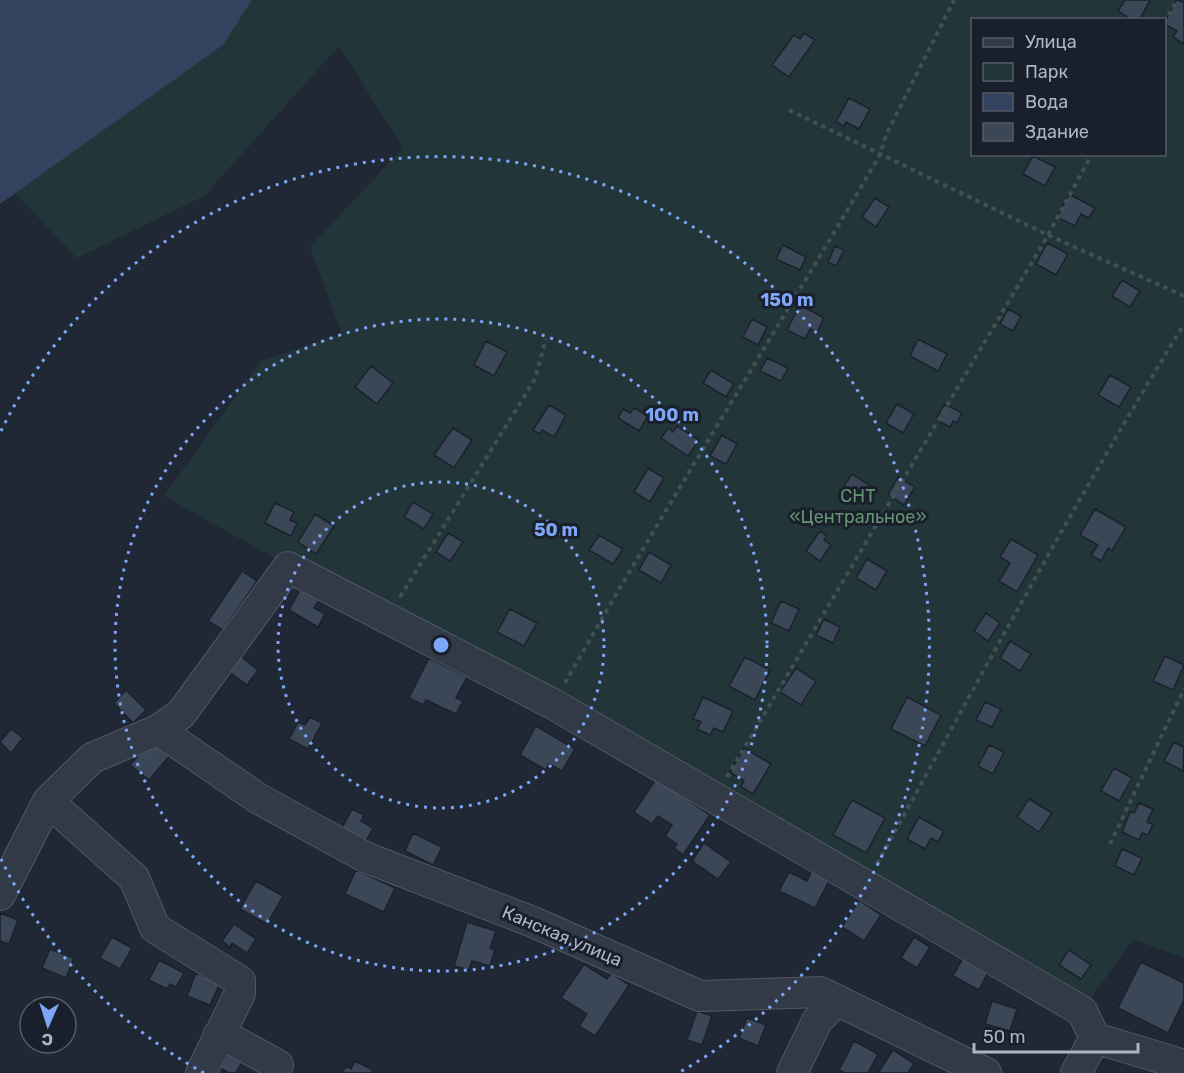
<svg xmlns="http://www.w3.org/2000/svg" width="1184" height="1073" font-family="Rubik,sans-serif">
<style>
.green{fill:#223639;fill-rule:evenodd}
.water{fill:#33425e}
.building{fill:#3b4657;stroke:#1b212d;stroke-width:1.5}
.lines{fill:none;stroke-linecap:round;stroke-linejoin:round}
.minor-casing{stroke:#505765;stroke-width:32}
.path{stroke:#3f5155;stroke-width:4;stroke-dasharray:4.5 4.5;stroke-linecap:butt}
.minor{stroke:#333a47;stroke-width:30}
.ring{fill:none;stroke:#7ea6f8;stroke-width:3;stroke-dasharray:3 6}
.labels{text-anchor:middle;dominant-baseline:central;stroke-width:6;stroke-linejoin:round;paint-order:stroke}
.park-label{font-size:18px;fill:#659472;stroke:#191f2b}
.street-label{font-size:18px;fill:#adb4c4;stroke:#191f2b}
.centre{fill:#7ea6f8;stroke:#191f2b;stroke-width:3}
.ring-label{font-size:18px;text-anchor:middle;font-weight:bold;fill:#7ea6f8;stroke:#191f2b;stroke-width:6;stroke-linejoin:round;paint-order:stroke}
</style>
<rect width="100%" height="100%" fill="#202836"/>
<!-- green -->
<path class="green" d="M252 0H1184V958L1133 939 1082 1011 164 496 261 361 342 334 310 247 403 148 339 46 204 196 77 258 15 193 223 45ZM972 20H1164V154H972Z"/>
<!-- water -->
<path class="water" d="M0 0H252L223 45 0 204Z"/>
<!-- building -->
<path class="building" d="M1125 0H1148L1150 1 1139 20H1132L1118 11Z
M1176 0 1184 2V44L1173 37 1177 31 1164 24Z
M804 33 815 40 789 77 772 65 794 35 800 39Z
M849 98 870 109 859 129 846 122 844 126 836 122Z
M1033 156 1055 167 1045 186 1023 174Z
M1069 194 1095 208 1089 218 1081 214 1075 226 1057 217Z
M875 198 889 207 876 227 862 217Z
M1047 243 1068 254 1056 275 1036 264Z
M783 245 806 257 800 270 776 259Z
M835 246 844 250 836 266 828 262Z
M1122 280 1140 291 1130 307 1112 296Z
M800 305 824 318 817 332 810 329 805 339 787 330Z
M1008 309 1021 316 1013 331 1000 324Z
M752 319 767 327 758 345 743 337Z
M918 339 947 354 938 371 910 356Z
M486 341 507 352 494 376 474 365Z
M767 358 788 368 781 381 760 371Z
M371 366 393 383 377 404 355 387Z
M711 370 734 384 726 397 703 383Z
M1110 375 1131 387 1119 407 1098 395Z
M897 404 914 414 903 433 886 423Z
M945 404 962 413 957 423 953 421 950 427 936 420Z
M549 405 566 415 554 437 542 430 540 434 533 430Z
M634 408 648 416 639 431 618 418 623 409 630 413Z
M677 426 699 440 688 456 661 438 668 428 673 432Z
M453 428 472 440 454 468 434 455Z
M722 435 737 444 726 464 710 456Z
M648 468 664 478 650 502 634 492Z
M852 474 870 486 860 500 842 489Z
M898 477 915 487 904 505 888 495Z
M413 502 433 514 424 529 404 517Z
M275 503 294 512 290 520 297 523 291 536 265 523Z
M1095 509 1126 527 1112 551 1108 548 1101 561 1091 555 1098 545 1080 535Z
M315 514 334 526 316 554 298 542Z
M820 531 827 536 824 540 831 545 820 561 806 551Z
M448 533 463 542 450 561 436 552Z
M599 535 623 549 613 564 589 550Z
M1011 539 1038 555 1017 592 999 581 1010 563 1000 557Z
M649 552 671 565 661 583 639 570Z
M867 559 887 571 876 590 856 578Z
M242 571 257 581 223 630 208 621Z
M300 590 319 600 314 608 325 614 318 627 289 610Z
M781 601 799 609 789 631 771 623Z
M510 609 537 623 524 646 497 632Z
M986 613 1000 623 988 641 974 631Z
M824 619 840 627 833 643 816 635Z
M1010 641 1031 654 1020 671 1000 658Z
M239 655 258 670 247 685 228 671Z
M1165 656 1184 665 1173 690 1153 681Z
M745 657 770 670 755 700 729 686Z
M429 658 467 677 456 698 463 701 456 714 426 700 423 705 409 698Z
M796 668 816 681 801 705 780 692Z
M126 690 146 710 133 723 114 703Z
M703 697 733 711 723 732 714 728 710 735 697 729 701 722 693 719Z
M907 697 941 715 925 746 891 729Z
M985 702 1001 709 992 727 976 720Z
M310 717 322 723 308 749 289 739 298 722 305 725Z
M536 726 575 749 562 771 549 764 546 770 520 755Z
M11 729 23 738 11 753 0 742Z
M153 738 172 753 149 780 130 765Z
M1174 742 1184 747 1183 771 1164 761Z
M989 745 1004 752 993 774 978 766Z
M744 748 771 764 753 794 741 787 744 781 730 772Z
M1114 768 1132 778 1119 801 1101 791Z
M656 779 710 815 683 855 674 848 677 844 665 836 672 825 658 816 652 824 634 812Z
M1029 799 1052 813 1039 832 1017 817Z
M852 800 885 818 866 853 833 835Z
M1139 803 1153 809 1147 822 1153 824 1148 835 1142 833 1139 840 1122 832 1130 812 1134 813Z
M352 809 364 815 361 821 373 828 365 843 341 830Z
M919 817 944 831 938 842 931 838 925 849 907 839Z
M413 833 442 847 433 865 405 851Z
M704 843 731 862 718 879 692 861Z
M1122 849 1142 858 1134 875 1115 866Z
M813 868 831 877 815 908 779 891 789 872 807 881Z
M356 870 395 888 384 912 345 894Z
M256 881 283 896 267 924 240 909Z
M859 900 881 915 864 941 842 927Z
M0 913 18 920 9 944 0 941Z
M467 922 496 931 490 948 495 950 490 966 472 961 469 970 454 966Z
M234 924 256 939 247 953 232 943 230 947 222 941Z
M112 937 132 948 120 969 100 958Z
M914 937 930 947 917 968 901 958Z
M50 949 74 958 66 978 42 968Z
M1069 950 1091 965 1081 979 1059 965Z
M963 958 988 972 979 990 953 976Z
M159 960 184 973 176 987 170 984 167 989 149 980Z
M1141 962 1184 983V1000L1168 1033 1118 1008Z
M584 964 607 979 611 973 629 985 595 1036 579 1026 587 1014 561 998Z
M196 973 220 983 210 1005 187 996Z
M992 1001 1017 1009 1010 1031 985 1024Z
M697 1011 712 1016 702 1045 687 1040Z
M747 1018 766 1025 758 1046 739 1038Z
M854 1041 878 1054 868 1073H845L839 1070Z
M893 1050 914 1064 908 1073H878Z
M229 1052 243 1060 236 1073H229L220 1068Z
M355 1061 373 1070 371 1073H342L346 1066 351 1069Z"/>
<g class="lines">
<!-- minor casing -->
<g class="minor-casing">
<path id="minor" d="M158 730 259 799 367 858 533 922 700 996 820 992 986 1073
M48 801 134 878 155 928 240 981V993L201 1073
M0 895 48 801 92 758 158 730 181 714 288 567 553 704 1082 1011 1095 1038
M218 1036 236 1042 278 1065
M792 1073 817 1021 837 1000
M1076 1073 1095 1038 1184 1065"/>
</g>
<!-- path -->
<path class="path" d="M1164 23 1177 0
M789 110 1048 235 1184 296
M400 597 535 379 546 339
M565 683C666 505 776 332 880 155L886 135 954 0
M727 777 1048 235 1092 154
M1110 844 1184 689
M877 864C977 683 1075 501 1184 324"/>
<!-- minor -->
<use href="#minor" class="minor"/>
</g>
<!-- distance rings -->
<g class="ring">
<circle cx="441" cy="645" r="163"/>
<circle cx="441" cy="645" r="326"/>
<path d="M204 1073A489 489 0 0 1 1 859M1 431A489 489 0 1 1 678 1073"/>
</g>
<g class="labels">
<!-- park labels -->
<g class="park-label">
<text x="858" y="496">СНТ<tspan x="858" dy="21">«Центральное»</tspan></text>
</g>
<!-- street labels -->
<g class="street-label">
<text transform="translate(562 936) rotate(23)">Канская улица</text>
</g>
</g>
<circle cx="441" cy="645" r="9" class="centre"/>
<g class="ring-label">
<text x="787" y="306">150 m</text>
<text x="672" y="421">100 m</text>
<text x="556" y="536">50 m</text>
</g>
<!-- legend -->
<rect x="971" y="18" width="195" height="138" fill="#191f2b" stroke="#545b68" stroke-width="1.5"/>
<rect x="983" y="38" width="30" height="9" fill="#333a47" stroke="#545b68" stroke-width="1.5"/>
<text x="1025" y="48" font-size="18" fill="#adb4c4">Улица</text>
<rect x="983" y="63" width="30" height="18" fill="#223639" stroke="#545b68" stroke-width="1.5"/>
<text x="1025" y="78" font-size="18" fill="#adb4c4">Парк</text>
<rect x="983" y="93" width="30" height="18" fill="#33425e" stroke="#545b68" stroke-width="1.5"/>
<text x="1025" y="108" font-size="18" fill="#adb4c4">Вода</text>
<rect x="983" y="123" width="30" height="18" fill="#3b4657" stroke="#545b68" stroke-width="1.5"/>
<text x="1025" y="138" font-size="18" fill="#adb4c4">Здание</text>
<!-- north arrow -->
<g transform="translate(48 1025) rotate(183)"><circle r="28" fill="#191f2b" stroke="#545b68" stroke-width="1.5"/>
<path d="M0-4.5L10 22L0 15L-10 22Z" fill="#7ea6f8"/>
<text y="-9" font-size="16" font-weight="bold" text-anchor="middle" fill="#adb4c4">С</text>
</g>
<!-- scale -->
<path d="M974 1043v9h164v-9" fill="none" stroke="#adb4c4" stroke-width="3"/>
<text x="983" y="1043" font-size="18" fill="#adb4c4" stroke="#191f2b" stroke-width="4.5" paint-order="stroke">50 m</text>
</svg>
